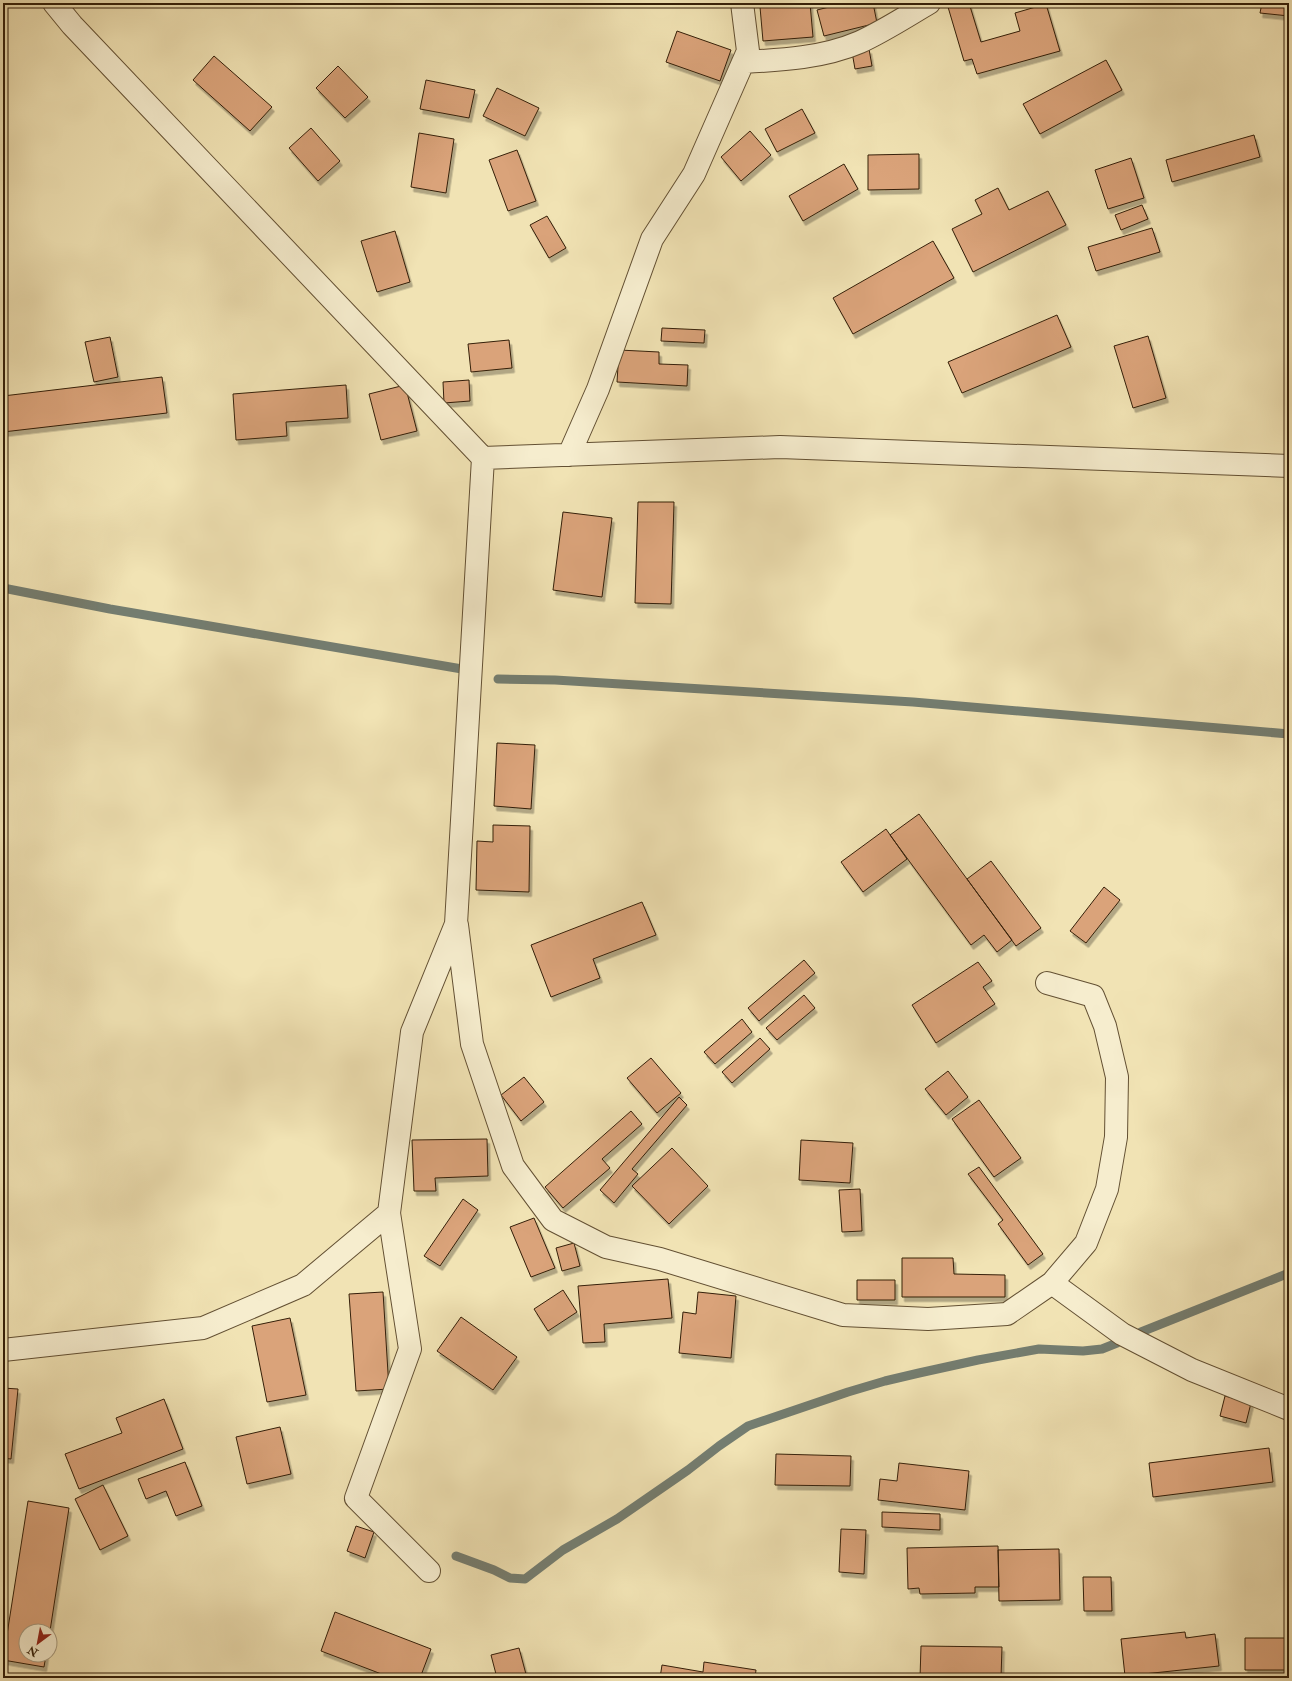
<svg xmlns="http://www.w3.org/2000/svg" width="1292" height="1681" font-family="'IM FELL Double Pica',serif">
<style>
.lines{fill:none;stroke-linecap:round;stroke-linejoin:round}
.stream{stroke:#747d70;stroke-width:9}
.building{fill:#daa37a;stroke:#341f08;filter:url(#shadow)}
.minor-casing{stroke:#635033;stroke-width:24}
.minor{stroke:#f6edce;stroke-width:22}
</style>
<defs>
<filter id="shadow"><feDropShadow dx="2.5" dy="4.5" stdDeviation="0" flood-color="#0004"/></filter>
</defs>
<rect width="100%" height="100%" fill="#f1e3b4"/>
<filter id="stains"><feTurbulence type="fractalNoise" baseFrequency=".005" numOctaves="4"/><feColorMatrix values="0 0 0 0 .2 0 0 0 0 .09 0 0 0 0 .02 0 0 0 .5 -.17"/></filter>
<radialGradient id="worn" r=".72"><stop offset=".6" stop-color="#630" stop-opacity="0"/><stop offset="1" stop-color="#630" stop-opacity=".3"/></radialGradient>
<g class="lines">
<!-- stream -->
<path class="stream" d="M3 588 110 609 462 669
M498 679 555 680 913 702 1289 734
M1141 1332 1289 1273
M456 1556 494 1570 510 1578 525 1579 563 1550 617 1519 688 1470 719 1446 748 1426 848 1392 885 1381 919 1373 978 1360 1039 1349 1083 1351 1102 1349 1117 1343"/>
</g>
<!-- building -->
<path class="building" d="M810 3 813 37 763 41 760 7Z
M845 3H873L877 23 824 36 817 10Z
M962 3H969L981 42 1020 31 1015 13 1046 4 1060 51 977 74 972 59 964 61 948 7Z
M1262 3H1289V16L1260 13Z
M677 31 731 50 720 81 666 62Z
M869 49 872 66 855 69 852 52Z
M214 56 272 107 250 131 193 80Z
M1106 60 1122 90 1040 134 1023 104Z
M338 66 368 97 345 118 316 88Z
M426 80 475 90 469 118 420 109Z
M497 88 539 108 525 136 483 116Z
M802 109 815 133 777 152 765 129Z
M311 128 340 161 318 181 289 148Z
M750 131 771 155 741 181 721 157Z
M419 133 454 139 446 193 411 187Z
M1254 135 1260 157 1172 182 1166 160Z
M517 150 536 201 508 211 489 160Z
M919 154V189L868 190V155Z
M1131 158 1144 198 1108 209 1095 170Z
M844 164 858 189 803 221 789 196Z
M998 188 1009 210 1048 191 1066 225 973 272 952 229 982 214 975 200Z
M1142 205 1148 219 1121 230 1115 215Z
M547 216 566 248 549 258 530 225Z
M1152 228 1160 252 1096 271 1088 247Z
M395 231 410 282 377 292 361 241Z
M933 241 954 278 853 334 833 298Z
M1057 315 1071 347 962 393 948 362Z
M662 328 705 330 704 343 661 341Z
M1148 336 1166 398 1133 408 1114 346Z
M110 337 118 377 94 382 85 342Z
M509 340 512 368 471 372 468 344Z
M619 350 659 352V364L688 365 687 386 617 382Z
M162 377 167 413 3 432V396Z
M469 380 470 401 444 403 443 382Z
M346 385 348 418 286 422 287 436 236 440 233 394Z
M405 385 417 431 381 440 369 394Z
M638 502H674L671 604 635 603Z
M563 512 612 518 602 597 553 590Z
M497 743 535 745 531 809 494 806Z
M919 814 1012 940 997 952 984 935 971 945 890 835Z
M493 825 530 826 529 892 476 890 477 841 493 842Z
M886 829 907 859 863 892 841 862Z
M991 861 1041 928 1016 946 967 879Z
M1104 887 1120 900 1086 943 1070 931Z
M642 902 656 935 593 959 600 978 551 997 531 945Z
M804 960 815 973 759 1021 748 1008Z
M978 962 992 981 983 987 995 1004 936 1043 912 1005Z
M804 995 815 1008 777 1040 766 1028Z
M742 1019 752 1032 715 1064 704 1052Z
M760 1038 770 1049 732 1083 722 1072Z
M651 1058 681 1093 657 1113 627 1078Z
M948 1071 968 1097 946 1115 925 1089Z
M524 1077 544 1102 521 1121 501 1095Z
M679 1097 687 1105 632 1169 638 1174 614 1203 600 1190Z
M979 1100 1021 1158 994 1177 952 1119Z
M631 1111 642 1124 602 1159 610 1168 563 1208 545 1187Z
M487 1139 488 1176 435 1178 436 1191H414L412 1140Z
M801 1140 853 1143 850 1183 799 1180Z
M672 1148 708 1186 669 1224 632 1186Z
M979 1167 1043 1254 1028 1265 998 1224 1003 1220 968 1174Z
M860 1189 862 1231 842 1232 839 1190Z
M463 1199 478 1210 440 1266 424 1256Z
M534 1218 555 1268 531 1277 510 1227Z
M574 1243 580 1266 562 1271 556 1248Z
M902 1258H953L954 1274 1005 1275V1297H902Z
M668 1279 672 1318 604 1324 605 1342 583 1343 578 1286Z
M857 1280H895V1300H857Z
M563 1290 577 1312 548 1331 534 1309Z
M383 1292 389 1389 356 1391 349 1294Z
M698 1292 736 1296 731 1358 679 1353 683 1312 696 1314Z
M461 1317 517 1357 493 1390 437 1351Z
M290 1318 306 1395 267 1402 252 1326Z
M3 1388 18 1389 11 1459 3 1458Z
M1225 1396 1251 1403 1246 1423 1220 1416Z
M164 1399 183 1449 79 1489 65 1454 122 1433 116 1418Z
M280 1427 291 1474 247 1484 236 1437Z
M1269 1448 1273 1482 1153 1497 1149 1463Z
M776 1454 851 1456 850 1486 775 1485Z
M185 1462 202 1506 176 1516 166 1491 146 1499 138 1479Z
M899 1463 969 1471 965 1510 878 1500 880 1479 897 1481Z
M103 1485 128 1536 100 1550 75 1499Z
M28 1501 69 1508 50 1631H26V1655H46L44 1667 3 1660Z
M882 1512 940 1514V1530L882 1527Z
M356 1526 374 1532 365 1558 347 1551Z
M841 1529 866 1530 864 1574 839 1572Z
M998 1546 999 1587H975V1593L920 1594 919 1588 908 1589 907 1548Z
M1059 1549 1060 1600 999 1601 998 1550Z
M1083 1577H1111L1112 1611H1084Z
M335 1612 431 1649 420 1678H392L321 1651Z
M1185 1632 1186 1638 1215 1634 1219 1666 1125 1676 1121 1639Z
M1245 1638H1289V1670H1245Z
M921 1646 1002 1647 1001 1678H920Z
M519 1648 527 1678H497L491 1655Z
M704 1662 756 1670 755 1678H660L662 1665 703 1672Z"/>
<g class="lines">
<!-- minor casing -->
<g class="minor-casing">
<path id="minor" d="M743 62C782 60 823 58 860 42 884 31 907 16 929 3
M569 455 598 389 652 239 694 174 748 51 742 3
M483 458 780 447 1289 466
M457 925 472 1044 513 1166 553 1220 606 1247 660 1259 843 1315 928 1319 1007 1314 1052 1283
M1047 983 1093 996 1105 1026 1117 1077 1116 1137 1107 1189 1086 1243 1052 1283 1122 1334 1192 1370 1289 1409
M389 1213 410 1349 356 1498 429 1571
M3 1350 203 1328 303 1285 389 1213 412 1032 456 924 483 458 72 25 54 3"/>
</g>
<!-- minor -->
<use href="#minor" class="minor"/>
</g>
<!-- margin -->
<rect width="1292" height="1681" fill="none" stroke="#f1e3b4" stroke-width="16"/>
<rect x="4" y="4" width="1284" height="1673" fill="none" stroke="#341f08" stroke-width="2"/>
<rect x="8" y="8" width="1276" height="1665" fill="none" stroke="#341f08"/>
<!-- north arrow -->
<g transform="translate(38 1643) rotate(212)"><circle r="19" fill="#f6edce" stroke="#a89b7f"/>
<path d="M0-3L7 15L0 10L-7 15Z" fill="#8f2418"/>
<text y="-6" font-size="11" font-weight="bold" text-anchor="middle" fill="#341f08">N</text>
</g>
<rect width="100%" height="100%" filter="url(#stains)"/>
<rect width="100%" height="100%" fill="url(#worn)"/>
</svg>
